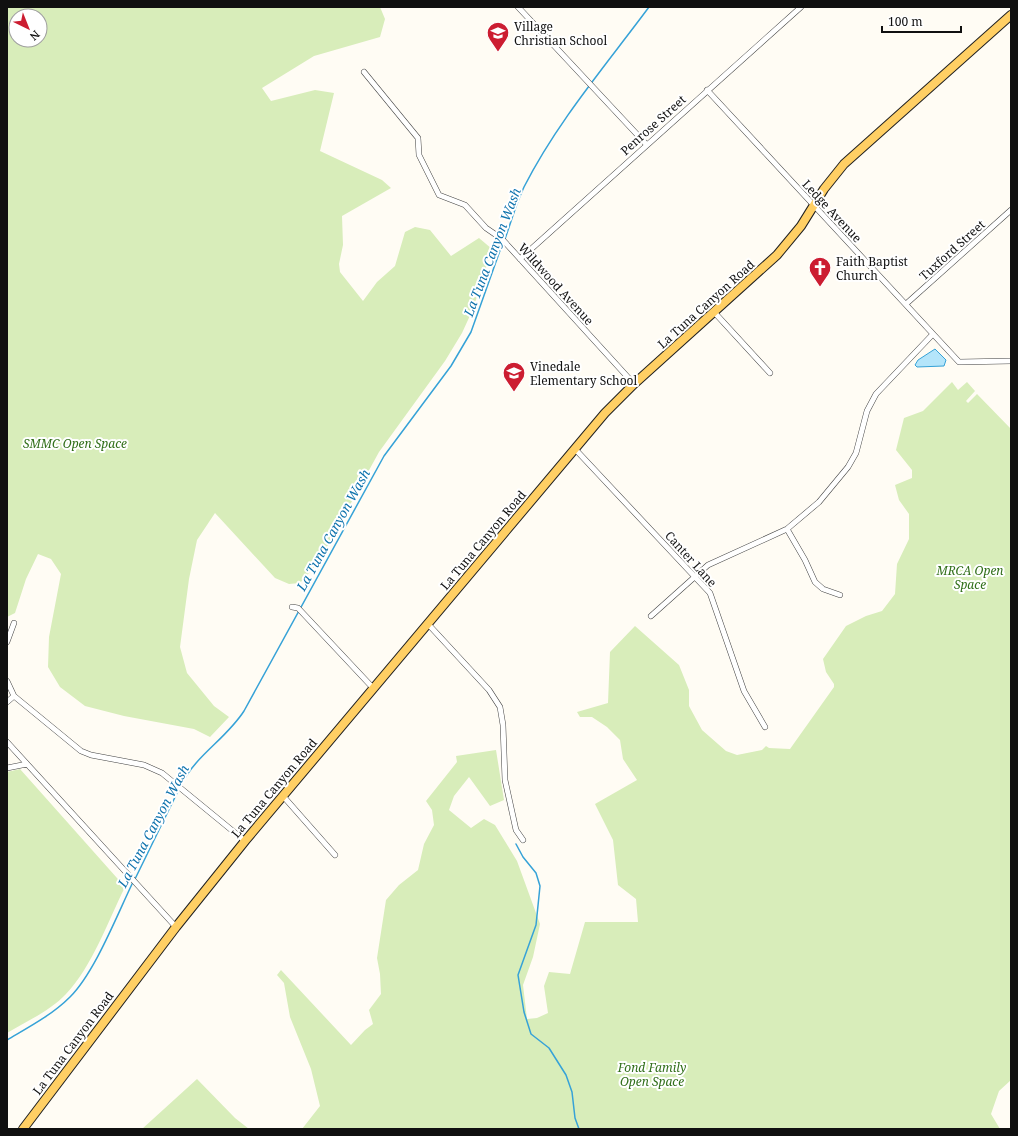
<svg xmlns="http://www.w3.org/2000/svg" width="1018" height="1136" font-family="'Noto Serif',serif">
<style>
.green{fill:#d8edba;fill-rule:evenodd}
.water{fill:#b4e5fa;stroke:#36a2d7}
.lines{fill:none;stroke-linecap:round;stroke-linejoin:round}
.stream{stroke:#36a2d7;stroke-width:1.5}
.minor-casing{stroke:#434343;stroke-width:6}
.primary-casing{stroke:#212121;stroke-width:10}
.minor{stroke:#fff;stroke-width:5}
.primary{stroke:#ffcf64;stroke-width:8}
.labels{text-anchor:middle;dominant-baseline:central;stroke-width:4;stroke-linejoin:round;paint-order:stroke}
.poi-label{font-size:12px;fill:#101010;stroke:#fff;text-anchor:start}
.street-label{font-size:12px;fill:#101010;stroke:#fff}
.park-label{font-size:12px;font-style:italic;fill:#316f1a;stroke:#fff}
.water-label{font-size:13px;font-style:italic;fill:#0f73ad;stroke:#fff}
</style>
<rect width="100%" height="100%" fill="#fffcf4"/>
<!-- green -->
<path class="green" d="M7 7H380L385 19 380 37 314 56 262 88 271 101 315 90 334 93 320 151 382 180 391 188 342 216 343 245 339 264 340 272 363 301 377 282 395 266 405 232 415 227 430 230 451 256 479 238 492 249 473 309 462 333 445 361 379 452 318 563 300 583 289 584 275 578 215 513 197 540 189 579 180 647 187 673 214 706 229 717 210 737 194 729 124 716 85 706 60 687 48 667 49 637 61 574 51 559 38 554 26 579 15 613 7 617ZM16 16H40V40H16Z
M952 382 958 390 967 382 975 391 966 401 968 403 977 394 1011 429V1080L999 1091 991 1114 1000 1129H302L320 1106 311 1069 290 1017 284 983 277 975 281 970 351 1045 365 1030 373 1024 369 1010 381 994 380 974 377 958 386 900 399 885 418 870 424 844 434 825 432 810 426 801 457 762 456 756 496 750 504 800 490 806 469 777 454 796 449 810 471 828 484 819 495 825 517 861 540 924 533 957 523 985 527 1019 537 1018 548 1013 544 986 549 972 570 974 585 922H638L636 899 618 885 613 840 595 804 637 780 623 759 620 740 607 727 592 717H580L577 712 608 703 610 652 635 626 679 665 689 690V706L702 730 726 751 737 755 762 750 766 746 769 748 790 749 834 687V684L826 672 823 659 846 626 866 616 882 611 895 594 897 564 909 539V514L899 500 895 485 912 478V470L896 450 904 418 923 411Z
M20 769 125 887C108 921 92 967 66 994 50 1011 27 1021 7 1033V772Z
M197 1079 235 1118 249 1129H142Z"/>
<!-- water -->
<path class="water" d="M935 349 946 360 944 366 917 367 915 365 918 360Z"/>
<g class="lines">
<!-- stream -->
<path class="stream" d="M505 239C511 222 516 204 524 187 557 122 606 65 649 7
M181 785C196 755 226 739 244 711L384 456 451 366 471 332 503 242
M516 844 523 857 536 873 540 886 536 925 518 975 524 1012 531 1034 549 1048 566 1075 572 1092 575 1118 579 1129
M135 879 179 789
M7 1040C29 1027 52 1015 70 997 95 972 117 915 133 882"/>
<!-- minor casing -->
<g class="minor-casing">
<path id="minor" d="M518 7 646 144
M364 72 418 138 419 155 439 195 465 205 486 228 502 239 634 384
M707 90 959 362 1011 361
M520 259 801 7
M906 304 1011 210
M714 312 770 373
M575 449 710 593 744 691 765 727
M787 529 805 560 815 582 823 589 840 595
M292 607 298 608 374 689
M651 616 708 565 787 529 819 502 848 467 856 453 867 411 876 394 933 334
M428 624 489 690 500 707 503 725 505 780 516 830 523 840
M7 642 14 623
M7 681 14 696 81 751 91 755 144 765 162 773 245 841
M7 702 14 696
M7 742 176 927
M7 768 27 764
M283 796 335 855"/>
</g>
<!-- primary casing -->
<g class="primary-casing">
<path id="primary" d="M23 1129 176 927 245 841 605 413 634 384 777 255 801 226 824 189 844 164 1011 15"/>
</g>
<!-- minor -->
<use href="#minor" class="minor"/>
<!-- primary -->
<use href="#primary" class="primary"/>
</g>
<!-- icons -->
<defs>
<g id="school-pin" transform="scale(1.15)"><path d="M0 17L-7.5 6A9.5 9.5 0 1 1 7.5 6Z" fill="#cc1d31" stroke="#fff"/><path d="M0-5L7-2L0 1L-7-2ZM-4 1L0 2.5L4 1V4Q0 6-4 4Z" fill="#fff"/></g>
<g id="church-pin" transform="scale(1.15)"><path d="M0 17L-7.5 6A9.5 9.5 0 1 1 7.5 6Z" fill="#cc1d31" stroke="#fff"/><path d="M-1.2-6h2.4v3.5h3.3v2.4h-3.3V6h-2.4V-.1h-3.3v-2.4h3.3Z" fill="#fff"/></g>
</defs>
<g fill-rule="evenodd">
<use href="#school-pin" x="498" y="33"/>
<use href="#church-pin" x="820" y="268"/>
<use href="#school-pin" x="514" y="373"/>
</g>
<g class="labels">
<!-- poi labels -->
<g class="poi-label">
<text x="514" y="26">Village<tspan x="514" dy="14">Christian School</tspan></text>
<text x="836" y="261">Faith Baptist<tspan x="836" dy="14">Church</tspan></text>
<text x="530" y="366">Vinedale<tspan x="530" dy="14">Elementary School</tspan></text>
</g>
<!-- street labels -->
<g class="street-label">
<text transform="translate(653 125) rotate(-42)">Penrose Street</text>
<text transform="translate(832 211) rotate(47)">Ledge Avenue</text>
<text transform="translate(952 250) rotate(-42)">Tuxford Street</text>
<text transform="translate(556 284) rotate(48)">Wildwood Avenue</text>
<text transform="translate(706 304) rotate(-42)">La Tuna Canyon Road</text>
<text transform="translate(483 540) rotate(-50)">La Tuna Canyon Road</text>
<text transform="translate(691 559) rotate(48)">Canter Lane</text>
<text transform="translate(274 788) rotate(-50)">La Tuna Canyon Road</text>
<text transform="translate(73 1043) rotate(-53)">La Tuna Canyon Road</text>
</g>
<!-- park labels -->
<g class="park-label">
<text x="75" y="443">SMMC Open Space</text>
<text x="970" y="570">MRCA Open<tspan x="970" dy="14">Space</tspan></text>
<text x="652" y="1067">Fond Family<tspan x="652" dy="14">Open Space</tspan></text>
</g>
<!-- water labels -->
<g class="water-label">
<text transform="translate(492 252) rotate(-69)">La Tuna Canyon Wash</text>
<text transform="translate(333 530) rotate(-61)">La Tuna Canyon Wash</text>
<text transform="translate(153 826) rotate(-62)">La Tuna Canyon Wash</text>
</g>
</g>
<!-- border -->
<rect width="1018" height="1136" fill="none" stroke="#101010" stroke-width="16"/>
<!-- north arrow -->
<g transform="translate(28 28) rotate(137)"><circle r="19" fill="#ffffff" stroke="#9f9f9f"/>
<path d="M0-3L7 15L0 10L-7 15Z" fill="#cc1d31"/>
<text y="-6" font-size="11" font-weight="bold" text-anchor="middle" fill="#101010">N</text>
</g>
<!-- scale -->
<path d="M882 26v6h79v-6" fill="none" stroke="#101010" stroke-width="2"/>
<text x="888" y="26" font-size="12" fill="#101010" stroke="#ffffff" stroke-width="3" paint-order="stroke">100 m</text>
</svg>
